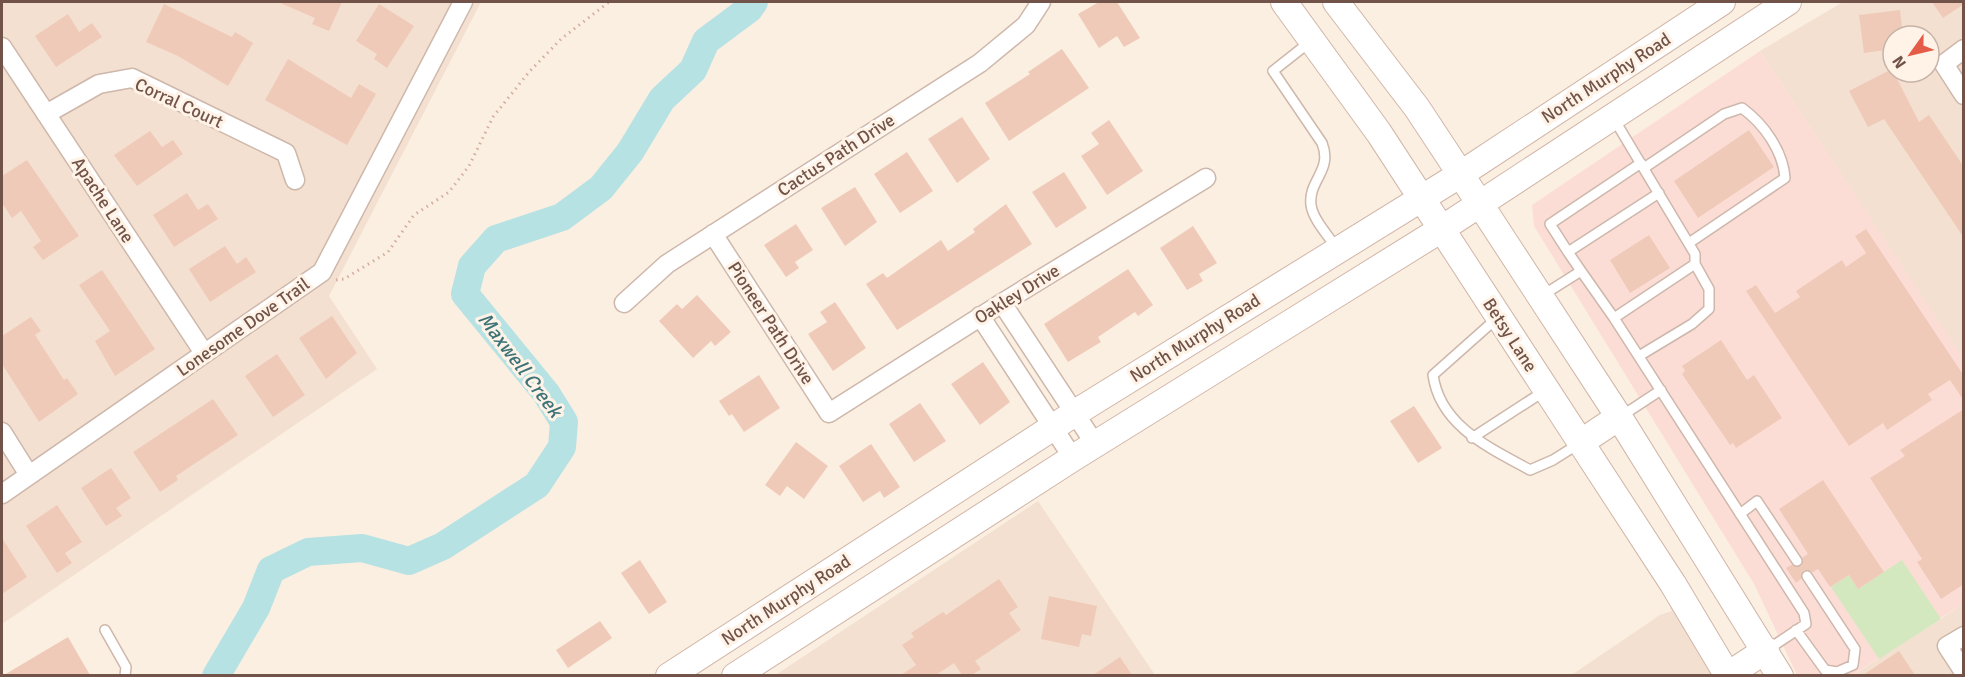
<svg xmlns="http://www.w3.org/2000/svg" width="1965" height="677" font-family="Signika,sans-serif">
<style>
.residential{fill:#f3e0d0;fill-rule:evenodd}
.commercial{fill:#fcddd5}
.green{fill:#d4e8c0}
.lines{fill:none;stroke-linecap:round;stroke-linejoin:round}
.river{stroke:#b6e2e4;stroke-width:28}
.building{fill:#f0cab9}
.lane-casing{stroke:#ceb7ab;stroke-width:12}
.street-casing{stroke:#ceb7ab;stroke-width:21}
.secondary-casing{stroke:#d1b6a8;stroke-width:28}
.path{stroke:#d5ad9d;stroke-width:3;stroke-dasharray:1.5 4.5;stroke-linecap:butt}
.lane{stroke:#fff;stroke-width:9}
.street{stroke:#fff;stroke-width:18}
.secondary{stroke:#fff;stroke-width:26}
.labels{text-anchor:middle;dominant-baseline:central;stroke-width:6;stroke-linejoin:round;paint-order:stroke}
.street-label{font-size:18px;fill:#725349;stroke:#fff3e7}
.water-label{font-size:20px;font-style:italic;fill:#3d7378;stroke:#fff3e7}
</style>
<rect width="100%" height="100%" fill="#fbefe1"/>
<!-- residential -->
<path class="residential" d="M2 2H481L329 296 377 369 2 624Z
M1843 2H1963V359L1760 51ZM1893 36H1929V72H1893Z
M1038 501 1155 675 774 676Z
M1963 604V675L1852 676 1941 619Z
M1674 607 1718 676H1570L1660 615 1672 611 1670 608Z"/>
<!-- commercial -->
<path class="commercial" d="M1760 51 1963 358V604L1853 675H1797L1754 584 1534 226 1532 205Z"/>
<!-- green -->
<path class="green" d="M1902 560 1941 619 1879 659 1831 587 1849 575 1858 589Z"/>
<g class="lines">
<!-- river -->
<path class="river" d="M216 676 256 608 271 570 308 552 362 548 409 561 443 546 537 485 562 447 564 422 546 393 465 294 472 266 496 239 562 217 601 188 630 152 662 99 693 70 706 41 749 9 754 2"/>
</g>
<!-- building -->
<path class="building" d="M278 2H342L329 31 312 24 315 18Z
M1099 2H1117L1140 38 1124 47 1117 36 1099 48 1078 14Z
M1932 2H1964V4L1943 18Z
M164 4 232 37 235 32 253 43 228 86 178 56 146 42Z
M379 4 414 26 387 68 374 59 377 54 356 41Z
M1900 10 1903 36H1893V49L1864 53 1859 15Z
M68 14 79 32 92 23 102 37 56 67 35 36Z
M1062 49 1089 88 1009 141 985 103 1030 74 1028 72Z
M288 59 351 98 359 84 376 94 347 145 265 100Z
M1892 69 1919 122 1929 115 1964 167V238L1884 119 1868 127 1849 91Z
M962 117 990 159 957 183 928 139Z
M1109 120 1143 171 1107 195 1081 156 1099 144 1091 133Z
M1749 130 1774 167 1698 218 1674 181Z
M150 131 162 147 173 140 183 154 137 186 114 155Z
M907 152 933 191 900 213 874 174Z
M27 160 79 236 43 260 33 247 41 241 21 211 12 218 2 203V176Z
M1064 172 1087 208 1056 228 1032 192Z
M855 187 877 222 845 246 821 208Z
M187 193 198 210 208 204 218 219 174 247 153 215Z
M1006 204 1032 244 897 330 866 284 883 273 887 278 941 240 948 251 975 232 973 229Z
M796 224 813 250 795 262 799 268 786 277 764 245Z
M1193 226 1217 263 1199 274 1203 281 1187 290 1160 248Z
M1866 229 1964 376V401L1950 380 1928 394 1932 400 1887 430 1883 423 1849 446 1746 291 1756 285 1775 313 1800 297 1796 291 1842 260 1846 267 1866 253 1855 236Z
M1649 235 1670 268 1630 293 1610 260Z
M225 246 237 264 246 257 256 272 210 302 189 269Z
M1128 269 1153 305 1138 316 1135 312 1098 337 1101 342 1068 362 1044 324Z
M102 270 155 349 115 376 95 341 110 331 79 285Z
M697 295 731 332 715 346 711 341 693 358 659 321 677 304 682 309Z
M835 302 866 348 833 371 808 334 827 322 820 312Z
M332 316 357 353 326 379 299 338Z
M31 317 41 331 35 335 64 380 67 378 78 394 39 422 2 364V336Z
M1721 340 1747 380 1754 375 1782 418 1736 448 1733 443 1730 445 1682 374 1685 371 1682 366Z
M277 354 305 395 273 417 245 376Z
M983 362 1010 402 980 425 951 384Z
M759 375 780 408 744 432 732 414 729 416 719 401Z
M213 399 238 435 176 476 178 480 160 492 133 452Z
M920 403 946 441 914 462 889 424Z
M1414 406 1442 448 1418 463 1390 421Z
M1964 409V584L1941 599 1917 562 1922 559 1870 478 1905 456 1900 450Z
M796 442 828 466 804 499 787 486 780 496 765 485Z
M871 444 900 487 884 498 880 491 863 502 839 466Z
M111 468 131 498 116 508 122 516 106 526 81 488Z
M1823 480 1884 572 1858 589 1849 575 1830 587 1818 569 1813 572 1804 570 1801 579 1796 583 1786 568 1791 565 1801 566 1803 557 1808 554 1779 509Z
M57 505 82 542 65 553 72 563 57 573 26 526Z
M2 538 27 577 2 594Z
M640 560 667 602 649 614 621 573Z
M999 579 1018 607 1009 613 1021 630 975 661 981 669 972 675H962L954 663 936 675H901L916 665 902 645 914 637 911 633 943 612 946 615Z
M1049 596 1097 606 1091 636 1082 634 1079 647 1041 639Z
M600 621 612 638 568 668 556 650Z
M68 637 90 675H4Z
M1899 651 1915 675H1863Z
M1120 657 1132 675H1093Z"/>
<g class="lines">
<!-- lane casing -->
<g class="lane-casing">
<path id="lane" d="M1311 41 1273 71 1322 143C1333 171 1308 180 1311 205 1313 220 1329 236 1337 249
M1644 168 1724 114 1742 108C1764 124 1783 151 1785 178L1689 243
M1568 252 1550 224 1641 163
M1581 271 1568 252 1659 193
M1543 295 1581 271 1614 318 1695 264V254L1614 119
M1614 318 1804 613 1806 624 1767 650
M1496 319 1433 375C1440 426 1490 448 1530 470L1553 460 1580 443
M1639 356 1692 324 1709 309V289L1695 264
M1620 417 1661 390
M1472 438 1546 390
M1740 514 1757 501 1797 561
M105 630 126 667 125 676
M1796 630 1825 670 1837 672 1853 665 1855 649 1807 576"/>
</g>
<!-- street casing -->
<g class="street-casing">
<path id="street" d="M2 47 204 353
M1964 49 1944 64 1964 95
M46 114 99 84 132 78 286 153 295 180
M713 234 829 413 1002 303 1206 178
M624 303 667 264 980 63 1026 25 1041 2
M1002 303 1095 444
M980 316 1073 458
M2 432 29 475
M2 494 322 272 463 2
M1964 636 1947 646 1964 672"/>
</g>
<!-- secondary casing -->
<g class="secondary-casing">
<path id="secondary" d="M1284 2 1379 133 1673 584 1728 676
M1336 2 1417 108 1448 155 1619 417 1780 676
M1580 443 1619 417
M1728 675 1766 650
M669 676 1075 413 1461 174 1722 2
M735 676 1073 458 1440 230 1788 2"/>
</g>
<!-- path -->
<path class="path" d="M336 280 344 279 388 252 414 215 449 192 469 166 493 117 529 72 561 39 609 2"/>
<!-- lane -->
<use href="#lane" class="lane"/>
<!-- street -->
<use href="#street" class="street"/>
<!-- secondary -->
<use href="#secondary" class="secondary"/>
</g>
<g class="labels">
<!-- street labels -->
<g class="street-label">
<text transform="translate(1606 78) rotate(-33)">North Murphy Road</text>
<text transform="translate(179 103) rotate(25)">Corral Court</text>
<text transform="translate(836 155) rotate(-33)">Cactus Path Drive</text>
<text transform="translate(103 200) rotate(57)">Apache Lane</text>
<text transform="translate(1017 294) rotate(-32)">Oakley Drive</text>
<text transform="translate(771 323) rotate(57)">Pioneer Path Drive</text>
<text transform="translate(243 327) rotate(-35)">Lonesome Dove Trail</text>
<text transform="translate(1510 335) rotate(57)">Betsy Lane</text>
<text transform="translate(1195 338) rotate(-32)">North Murphy Road</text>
<text transform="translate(786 600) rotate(-33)">North Murphy Road</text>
</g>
<!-- water labels -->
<g class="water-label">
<text transform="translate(520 365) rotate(53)">Maxwell Creek</text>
</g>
</g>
<!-- border -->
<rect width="1965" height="677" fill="none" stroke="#725349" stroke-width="6"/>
<!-- north arrow -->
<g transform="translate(1911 54) rotate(236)"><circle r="28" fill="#fff3e7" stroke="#c7b3a8" stroke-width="1.5"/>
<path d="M0-4.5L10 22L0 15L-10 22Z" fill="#e45c48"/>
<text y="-9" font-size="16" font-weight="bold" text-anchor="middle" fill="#725349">N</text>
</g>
</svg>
